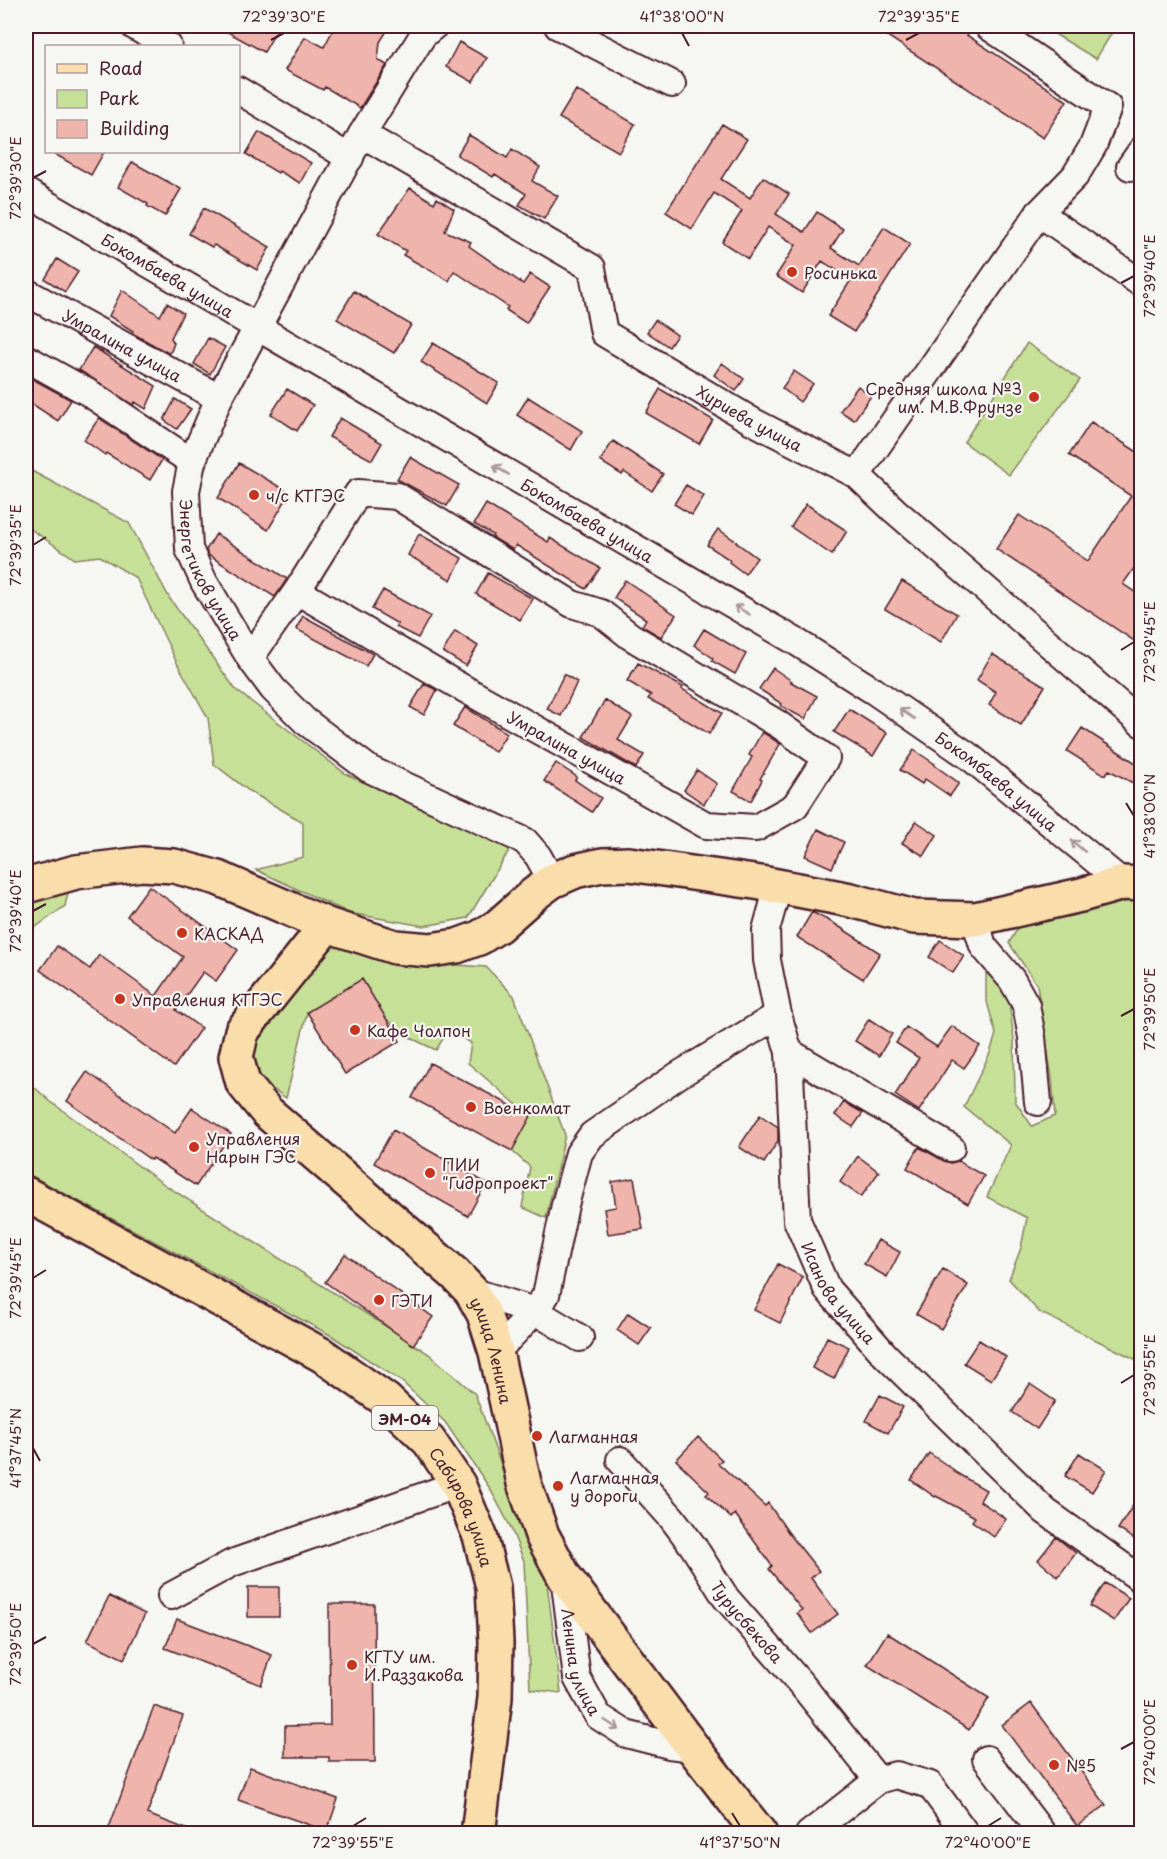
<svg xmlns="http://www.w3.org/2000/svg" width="1167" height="1859" font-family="'Playpen Sans',sans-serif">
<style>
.green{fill:#c6e197;stroke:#888061;stroke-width:1.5}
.building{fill:#efb4ab;stroke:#4a1f2b;stroke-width:1.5}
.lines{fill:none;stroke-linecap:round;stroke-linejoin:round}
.minor-casing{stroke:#4a1f2b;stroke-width:30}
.major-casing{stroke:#4a1f2b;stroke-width:38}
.highway-casing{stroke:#4a1f2b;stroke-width:38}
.minor{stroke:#f6f6f2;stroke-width:26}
.major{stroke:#f9ddab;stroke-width:33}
.highway{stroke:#f9ddab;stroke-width:33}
.oneway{stroke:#a99598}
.ticks{fill:none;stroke:#4a1f2b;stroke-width:2}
.poi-dot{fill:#c8321e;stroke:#f6f6f2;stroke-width:2}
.labels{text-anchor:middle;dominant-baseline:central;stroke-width:4.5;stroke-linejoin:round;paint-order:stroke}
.shield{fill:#f6f6f2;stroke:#7e6067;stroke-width:1.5}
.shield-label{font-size:15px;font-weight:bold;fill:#4a1f2b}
.poi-label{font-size:16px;fill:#4a1f2b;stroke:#f6f6f2;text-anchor:start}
.street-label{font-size:16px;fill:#4a1f2b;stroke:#f6f6f2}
.neatline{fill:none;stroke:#4a1f2b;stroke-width:2}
.ticks-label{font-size:15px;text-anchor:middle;fill:#4a1f2b}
</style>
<rect width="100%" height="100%" fill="#f6f6f2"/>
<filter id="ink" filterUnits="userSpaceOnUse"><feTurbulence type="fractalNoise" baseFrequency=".0167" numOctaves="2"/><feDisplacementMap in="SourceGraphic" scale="12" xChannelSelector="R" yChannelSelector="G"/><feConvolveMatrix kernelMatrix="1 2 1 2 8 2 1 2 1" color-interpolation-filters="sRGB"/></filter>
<g filter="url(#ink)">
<!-- green -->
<path class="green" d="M1043 26H1116L1096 59 1043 27Z
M1027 343 1080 380 1009 475 964 442Z
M26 468 129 523 170 599 236 690 346 774 510 849 468 918 424 926 349 913 256 870 303 857V822L249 791 214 764 208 718 177 663 136 578 100 556 75 559 26 526Z
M71 880 65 906 26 934V900Z
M1138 899 1141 901V1362L1039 1312 1009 1279 1021 1248 1027 1218 987 1197 1011 1145 964 1107 990 1053 996 1034 986 998V973L1009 993 1010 1010 1014 1039 1015 1101 1032 1126 1055 1116 1052 1078 1037 985 1009 943 1019 926Z
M329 944 395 961 486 967 514 996 565 1135 546 1218 522 1207 530 1167 512 1151 530 1116 468 1063 471 1043 449 1029 436 1050 413 1039 386 1019 307 1013 286 1098 254 1076 255 1045Z
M26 1080 51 1102 165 1185 429 1354 475 1394 502 1467 545 1567 561 1693 530 1689 524 1561 510 1526 489 1487 445 1422 401 1381 332 1336 26 1173Z"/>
<!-- building -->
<path class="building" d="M217 26H279L264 52Z
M335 26H390L380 42 378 60 387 65 360 108 325 87 323 90 285 70 305 37 324 47Z
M872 26H953L1067 101 1043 138Z
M459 42 487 58 473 82 446 67Z
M576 90 635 124 619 152 559 118Z
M722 124 747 139 721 179 750 198 763 177 789 194 776 214 804 232 817 212 843 229 831 248 859 266 884 227 910 244 854 332 828 316 851 280 822 261 802 293 776 276 796 245 768 227 748 259 722 242 742 211 714 193 692 229 666 212Z
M259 132 311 163 300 183 279 171 278 173 246 154Z
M469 135 507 158 512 149 540 167 532 181 558 196 544 219 519 205 526 194 495 174 493 177 457 155Z
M51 152H104L91 175Z
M132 162 181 189 165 216 147 206 148 204 118 187Z
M410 188 434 203 437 198 454 209 445 231 471 242 469 246 523 284 530 274 550 287 526 323 506 310 508 307 454 271 449 281 403 255 406 251 378 234Z
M204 208 270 247 257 270 214 245 212 247 189 234Z
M57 259 78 272 65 292 45 279Z
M122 290 160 316 167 303 183 313 171 338 174 343 171 351 168 353 132 333 133 331 109 316Z
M354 291 411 325 394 353 337 319Z
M655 320 677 335 669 347 647 332Z
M208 338 225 347 210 374 194 364Z
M433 343 499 383 487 403 421 362Z
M93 347 156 386 146 409 135 402 133 405 79 370Z
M722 363 744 379 736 391 714 375Z
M794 371 813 384 800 402 782 388Z
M29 377 71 400 58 421 26 400V382Z
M858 386 871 396 854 420 840 411Z
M287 389 313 405 297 431 271 414Z
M660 389 713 420 699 444 646 413Z
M528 397 582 431 571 450 517 415Z
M175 399 191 409 177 429 164 420Z
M99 418 162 460 150 480 106 453 105 455 84 440Z
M340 418 382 443 372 460 329 437Z
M1091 422 1142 455V557L1123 584 1142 597V646L996 549 1019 515 1088 561 1131 496 1069 455Z
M613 441 663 474 652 491 624 472 622 475 600 461Z
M410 457 459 485 447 506 397 479Z
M239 463 290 493 268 530 218 498Z
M686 485 704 496 692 515 674 504Z
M486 504 548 542 550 538 600 568 586 589 516 545 513 550 492 537 493 535 474 524Z
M806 504 847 531 832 555 791 527Z
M718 529 737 542V543L757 558 745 574 729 562 730 560 707 545Z
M216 534 287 579 275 597 208 555 206 550Z
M419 534 462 558 451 580 408 555Z
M488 573 533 599 520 620 476 594Z
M625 580 676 615 661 637 642 626 646 619 614 598Z
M902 581 957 614 941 642 885 609Z
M383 590 430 616 418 638 396 627 398 624 372 609Z
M303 616 373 654 366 666 296 629Z
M704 629 746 654 735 674 712 661 713 658 694 645Z
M455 631 478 646 466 666 443 652Z
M992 654 1045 686 1021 725 989 705 996 692 977 680Z
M638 663 683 687 682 689 722 713 709 734 670 710 648 699 651 695 627 681Z
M773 668 792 681 791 682 817 696 805 719 781 706 782 704 759 689Z
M564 674 577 682 561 716 547 709Z
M424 684 437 690 424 715 410 707Z
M605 700 632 717 618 740 644 755 636 768 583 737Z
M465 707 507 733 495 752 453 726Z
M849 709 887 733 873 756 834 732Z
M1082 728 1142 767V788L1109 770 1105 775 1067 751Z
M762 732 780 744 760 779 762 780 751 801 733 791 752 757 749 755Z
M914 750 935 764 934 765 959 783 950 796 925 779 922 784 900 770Z
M556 763 577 777 575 780 601 798 592 812 544 781Z
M697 770 717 784 704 804 684 790Z
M916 821 937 835 924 856 902 843Z
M818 829 844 842 832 868 805 856Z
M149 886 238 950 216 981 203 972 176 1010 201 1028 174 1067 40 970 57 946 90 969 99 955 156 996 183 957 127 916Z
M812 912 835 924 880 953 863 979 797 937Z
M940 940 964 956 953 973 929 957Z
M362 979 400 1041 345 1074 307 1012Z
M869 1019 892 1034 879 1056 855 1041Z
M952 1026 980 1046 964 1068 952 1060 919 1111 895 1095 919 1058 896 1043 906 1027 937 1047Z
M430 1063 531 1116 512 1151 412 1098Z
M87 1072 175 1133 192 1108 231 1134 196 1186 153 1158 151 1160 67 1101Z
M844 1102 863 1113 853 1127 835 1115Z
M760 1115 778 1127V1141L764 1163 739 1147Z
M393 1130 486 1183 468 1216 374 1163Z
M919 1147 944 1161 951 1163 958 1161 984 1176 968 1204 907 1168Z
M858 1156 879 1172 861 1197 840 1182Z
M634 1178 643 1229 608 1234 604 1209 616 1207 612 1182Z
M878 1240 900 1252 887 1277 864 1264Z
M345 1254 433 1317 413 1345 325 1282Z
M778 1264 803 1277 780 1323 754 1310Z
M943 1269 968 1285 941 1329 916 1314Z
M628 1313 651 1328 639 1345 617 1330Z
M827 1337 849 1347 834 1379 812 1368Z
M979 1340 1006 1357 991 1380 964 1363Z
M1030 1384 1055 1401 1037 1429 1012 1412Z
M880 1395 903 1407 888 1433 866 1421Z
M698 1437 722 1460 718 1463 765 1506 768 1503 788 1532 819 1571 811 1578 838 1614 812 1633 797 1613 802 1610 769 1569 772 1566 735 1514 731 1518 706 1495 709 1492 676 1460Z
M929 1453 954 1470 953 1471 986 1490 980 1501 1006 1519 994 1537 972 1521 975 1517 936 1496 935 1497 911 1480Z
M1079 1453 1106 1470 1092 1492 1065 1476Z
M1142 1491V1544L1118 1529Z
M1056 1537 1076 1553 1058 1577 1038 1560Z
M1105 1583 1129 1598 1114 1621 1090 1606Z
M248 1587H279V1617H248Z
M109 1596 145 1614 124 1659 87 1641Z
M329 1604H374L375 1762H329V1757H285V1726L330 1725Z
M177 1619 272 1655 261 1685 165 1648Z
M887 1633 989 1698 969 1730 867 1665Z
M1031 1703 1106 1805 1077 1826 1002 1725Z
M154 1706 183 1716 147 1814 194 1832V1833H107Z
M250 1767 338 1799 327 1831 238 1800Z"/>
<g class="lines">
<!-- minor casing -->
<g class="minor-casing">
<g id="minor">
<path d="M134 26 168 46"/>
<path id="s1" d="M434 26 423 35 362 134 219 398 192 462 186 491 189 549 204 582 250 658 273 689 305 721 369 769 525 841 538 856 552 881"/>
<path d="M558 26 672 84"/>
<path d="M238 90 350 158"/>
<path id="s2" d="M362 134 592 268 604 333 752 421 857 475 894 510 1142 724"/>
<path d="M1130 167 1142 150"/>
<path id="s3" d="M26 192 795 641 874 691 970 757 1123 883"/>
<path d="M1039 213 1142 284"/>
<path id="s4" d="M26 292 219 398"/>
<path d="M26 358 89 393 192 462"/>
<path d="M857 475 1039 213 1075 176 1093 146 1108 107 988 26"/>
<path d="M250 658 297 591 358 493 397 496 572 604 601 613 630 636 778 724 826 758 795 806 756 828 706 825 454 683 297 591"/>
<path id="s5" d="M778 887 766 930 767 960 778 1015 789 1052 797 1220 827 1289 886 1356 1045 1511 1142 1580"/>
<path d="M975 919 983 946 1012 980 1026 1005 1032 1037 1038 1102"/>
<path d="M789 1052 951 1148"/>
<path d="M471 1291 535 1311 580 1338"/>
<path d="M496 1352 535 1311 546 1295 565 1205 579 1153 592 1135 677 1076 778 1015"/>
<path id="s6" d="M620 1460 672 1518 693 1546 726 1598 802 1685 878 1780"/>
<path id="s7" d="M564 1576 577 1678 598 1716 626 1734 669 1745 693 1748"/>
<path d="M171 1596 232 1563 458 1484"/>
<path d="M986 1759 1043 1834"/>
<path d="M809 1834 878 1780 896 1775 930 1785 966 1834"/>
</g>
</g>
<!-- major casing -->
<g class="major-casing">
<g id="major">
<path d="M26 886 76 872 142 864 174 866 218 878 327 925 395 947 430 950 457 946 479 938 498 926 533 895 552 881 575 871 602 865 629 864 761 883 851 900 914 917 975 919 1081 895 1123 883 1142 884"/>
<path id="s8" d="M327 925 242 1031 236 1057 243 1083 267 1112 455 1274 471 1291 484 1314 496 1352 524 1483 542 1535 564 1576 693 1748 760 1834"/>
</g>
</g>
<!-- highway casing -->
<g class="highway-casing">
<g id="highway">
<path id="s9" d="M26 1194 322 1355 386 1400 429 1441 458 1484 480 1536 493 1587 496 1642 495 1698 478 1834"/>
</g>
</g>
<!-- minor -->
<use href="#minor" class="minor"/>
<!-- major -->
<use href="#major" class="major"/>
<!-- highway -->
<use href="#highway" class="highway"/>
</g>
<!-- one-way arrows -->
<defs><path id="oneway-shaft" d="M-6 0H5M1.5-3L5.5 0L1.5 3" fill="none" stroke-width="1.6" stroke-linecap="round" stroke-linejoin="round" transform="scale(1.5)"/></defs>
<g class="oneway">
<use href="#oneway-shaft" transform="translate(501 470) rotate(-149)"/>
<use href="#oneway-shaft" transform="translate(742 610) rotate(-150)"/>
<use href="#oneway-shaft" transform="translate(907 714) rotate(-146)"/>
<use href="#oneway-shaft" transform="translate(1078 846) rotate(-140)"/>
<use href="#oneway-shaft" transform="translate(612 1725) rotate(33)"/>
</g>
</g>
<!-- ticks -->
<path class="ticks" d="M682 33 689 46M271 40 284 33M906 40 919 33M33 178 46 171M1121 283 1134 276M33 545 46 537M1121 650 1134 642M1126 803 1134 816M33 911 46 904M1121 1016 1134 1009M33 1278 46 1270M1121 1383 1134 1375M33 1448 40 1461M33 1644 46 1637M1121 1749 1134 1742M732 1813 740 1826M353 1826 366 1818M988 1826 1001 1818"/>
<!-- markers -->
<g class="poi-dot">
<circle cx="792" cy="272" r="6"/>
<circle cx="1034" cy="397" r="6"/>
<circle cx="254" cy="495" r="6"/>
<circle cx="182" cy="933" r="6"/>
<circle cx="120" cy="999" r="6"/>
<circle cx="355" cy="1030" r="6"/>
<circle cx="471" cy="1107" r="6"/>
<circle cx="194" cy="1147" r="6"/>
<circle cx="430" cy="1173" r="6"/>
<circle cx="379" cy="1300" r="6"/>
<circle cx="537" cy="1436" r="6"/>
<circle cx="558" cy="1486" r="6"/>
<circle cx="352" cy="1665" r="6"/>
<circle cx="1054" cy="1765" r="6"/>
</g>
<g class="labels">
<!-- shield labels -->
<rect class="shield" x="372" y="1406" width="66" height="24" rx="4.5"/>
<g class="shield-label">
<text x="405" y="1418">ЭМ-04</text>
</g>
<!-- poi labels -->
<g class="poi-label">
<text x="804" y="272">Росинька</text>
<text x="1022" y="388" text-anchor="end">Средняя школа №3<tspan x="1022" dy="18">им. М.В.Фрунзе</tspan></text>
<text x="266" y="495">ч/с КТГЭС</text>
<text x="194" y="933">КАСКАД</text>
<text x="132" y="999">Управления КТГЭС</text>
<text x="367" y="1030">Кафе Чолпон</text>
<text x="483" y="1107">Военкомат</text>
<text x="206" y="1138">Управления<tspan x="206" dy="18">Нарын ГЭС</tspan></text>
<text x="442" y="1164">ПИИ<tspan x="442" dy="18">"Гидропроект"</tspan></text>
<text x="391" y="1300">ГЭТИ</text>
<text x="549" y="1436">Лагманная</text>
<text x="570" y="1477">Лагманная<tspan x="570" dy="18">у дороги</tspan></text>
<text x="364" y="1656">КГТУ им.<tspan x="364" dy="18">И.Раззакова</tspan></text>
<text x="1066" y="1765">№5</text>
</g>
<!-- street labels -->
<g class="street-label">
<text stroke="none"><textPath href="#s3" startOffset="164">Бокомбаева улица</textPath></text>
<text stroke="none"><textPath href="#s4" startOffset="110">Умралина улица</textPath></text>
<text stroke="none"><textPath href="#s2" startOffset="501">Хуриева улица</textPath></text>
<text stroke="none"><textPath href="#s3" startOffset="650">Бокомбаева улица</textPath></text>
<text stroke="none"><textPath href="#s1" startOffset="614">Энергетиков улица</textPath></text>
<text transform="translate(567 747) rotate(29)">Умралина улица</text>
<text stroke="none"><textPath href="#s3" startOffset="1136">Бокомбаева улица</textPath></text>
<text stroke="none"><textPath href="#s5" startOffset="422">Исанова улица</textPath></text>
<text stroke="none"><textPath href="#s8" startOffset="562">улица Ленина</textPath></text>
<text stroke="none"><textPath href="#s9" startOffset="549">Сабирова улица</textPath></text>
<text stroke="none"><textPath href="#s6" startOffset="206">Турусбекова</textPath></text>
<text stroke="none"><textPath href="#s7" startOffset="88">Ленина улица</textPath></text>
</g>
</g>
<!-- margin -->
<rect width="1167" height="1859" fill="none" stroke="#f6f6f2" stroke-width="66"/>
<!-- legend -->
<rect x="45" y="45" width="195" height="108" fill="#f6f6f2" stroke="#b1a0a2" stroke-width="1.5"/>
<rect x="57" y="64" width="30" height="9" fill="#f9ddab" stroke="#b1a0a2" stroke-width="1.5"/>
<text x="99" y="75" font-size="18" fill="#4a1f2b">Road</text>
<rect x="57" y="90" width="30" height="18" fill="#c6e197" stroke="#b1a0a2" stroke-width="1.5"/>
<text x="99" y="105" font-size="18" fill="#4a1f2b">Park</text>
<rect x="57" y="120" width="30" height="18" fill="#efb4ab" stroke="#b1a0a2" stroke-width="1.5"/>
<text x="99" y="135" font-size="18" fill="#4a1f2b">Building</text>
<rect x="33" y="33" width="1101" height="1793" class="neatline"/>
<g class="ticks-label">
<text x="284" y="22">72°39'30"E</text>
<text x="682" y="22">41°38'00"N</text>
<text x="919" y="22">72°39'35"E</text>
<text transform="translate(16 178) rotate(-90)" y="5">72°39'30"E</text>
<text transform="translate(1150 276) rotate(-90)" y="5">72°39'40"E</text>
<text transform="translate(16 545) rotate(-90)" y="5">72°39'35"E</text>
<text transform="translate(1150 642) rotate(-90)" y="5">72°39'45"E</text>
<text transform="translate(1150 816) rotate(-90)" y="5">41°38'00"N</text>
<text transform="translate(16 911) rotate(-90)" y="5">72°39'40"E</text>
<text transform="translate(1150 1009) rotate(-90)" y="5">72°39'50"E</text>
<text transform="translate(16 1278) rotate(-90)" y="5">72°39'45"E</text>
<text transform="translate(1150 1375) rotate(-90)" y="5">72°39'55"E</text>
<text transform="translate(16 1448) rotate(-90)" y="5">41°37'45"N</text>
<text transform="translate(16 1644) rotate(-90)" y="5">72°39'50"E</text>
<text transform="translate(1150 1742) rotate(-90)" y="5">72°40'00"E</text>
<text x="353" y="1848">72°39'55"E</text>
<text x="740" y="1848">41°37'50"N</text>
<text x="988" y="1848">72°40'00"E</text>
</g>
</svg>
